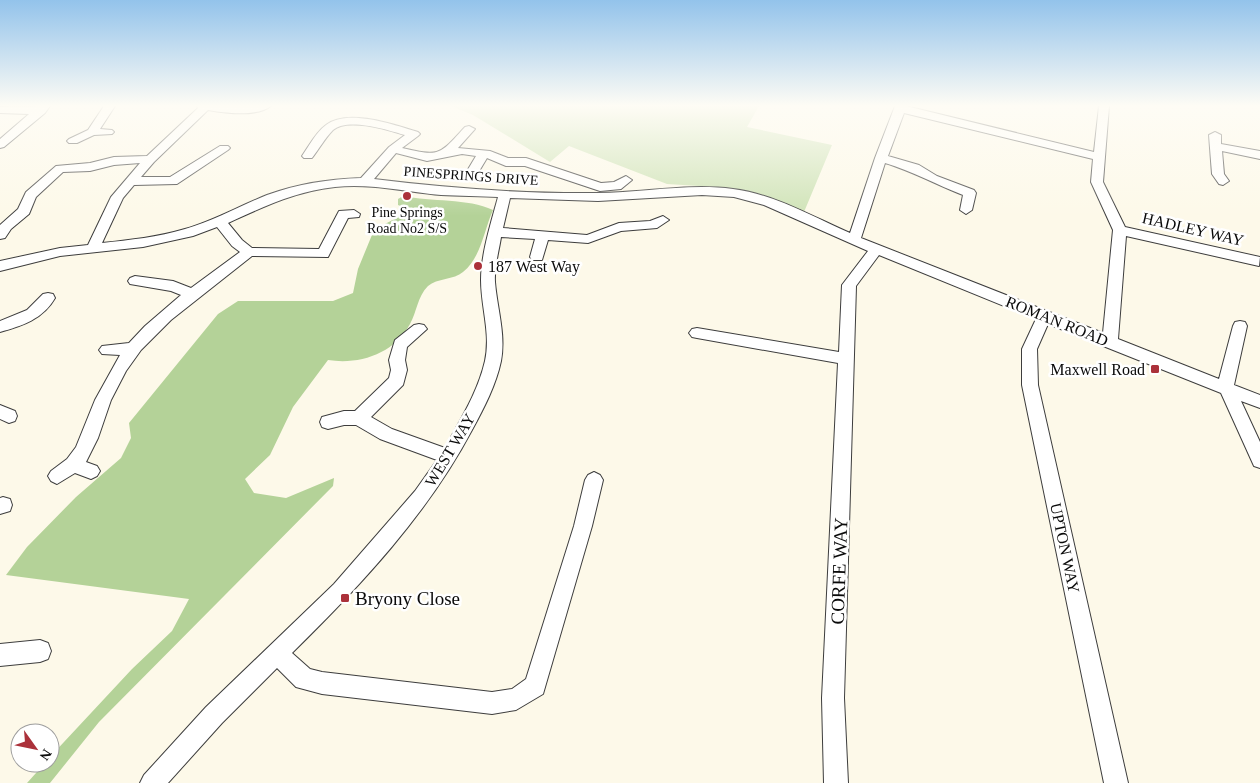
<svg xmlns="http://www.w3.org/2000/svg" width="1260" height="783" font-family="Georgia,serif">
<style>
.green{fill:#cfe3b7}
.forest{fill:#b4d298}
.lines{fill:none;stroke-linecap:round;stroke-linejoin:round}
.minor-casing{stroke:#3d3d3d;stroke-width:2}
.minor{fill:#fff;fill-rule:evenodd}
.poi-dot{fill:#ab313a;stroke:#fff;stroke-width:2}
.labels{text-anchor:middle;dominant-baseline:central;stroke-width:5;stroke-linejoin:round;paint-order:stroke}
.far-street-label{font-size:14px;fill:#0a0a0a;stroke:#fff}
.far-poi-label{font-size:14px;fill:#0a0a0a;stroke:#fff}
.street-label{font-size:16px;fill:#0a0a0a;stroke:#fff}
.poi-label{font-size:16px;fill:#0a0a0a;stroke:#fff;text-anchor:start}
.near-street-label{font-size:19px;fill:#0a0a0a;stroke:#fff}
.near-poi-label{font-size:19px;fill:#0a0a0a;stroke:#fff;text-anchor:start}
</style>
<rect width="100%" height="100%" fill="#fdf9e9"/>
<!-- green -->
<path class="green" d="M451 106H759L747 127 832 145 804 212 731 188 667 184 569 146 550 162 473 115Z"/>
<!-- forest -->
<path class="forest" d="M403 196C431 202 468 198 493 210 484 230 481 258 463 272 454 280 437 278 428 286 417 297 417 312 410 324 394 354 359 365 328 360L293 407 270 455 245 479 254 493 286 498 334 478 333 486 99 722 50 783H27L45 763H50V757L132 669 172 631 189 599 6 575 27 547 76 497 121 458 131 438 129 423 218 314 238 301H333L353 293 358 269 374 230 411 210 398 205V199Z"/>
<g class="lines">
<!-- minor casing -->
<g class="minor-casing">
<path id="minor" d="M38 106H50L45 113 4 147 0 148V139L29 114 0 113V107Z
M104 106H115L100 129 112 130 114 132 112 134 94 135 77 143H69L67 141 69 139 88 130Z
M197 106H271C257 117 225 113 208 110L154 162 141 177H170L220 146H228L230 148 228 150 177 184 134 185 123 198 102 243C130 240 158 237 185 229 214 221 239 206 267 195 297 184 330 179 361 178L389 147 405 135C388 130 348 117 333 130 325 138 319 149 312 158H304L302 156C309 146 316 132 326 125 347 108 395 125 418 132L420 134 418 136 402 148C441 157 439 155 465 127L469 126 475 129 458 148 490 151 508 158H526L601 183 614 182 626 176 632 180 621 189 600 191 525 166H506L487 158 475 178 461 179 455 175 457 172 467 171 476 156 462 154 427 161 396 153 374 179C448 188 522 194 597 193 642 193 688 183 733 189 774 194 813 217 850 233L875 158 895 106H906L1094 152 1099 106H1109L1103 182 1125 227 1260 257 1259 266 1126 236 1118 339 1219 379 1233 326 1235 322 1240 321 1245 322 1247 326 1234 385 1260 395V408L1241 401 1260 442V468L1254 466 1221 393 1048 324 1037 349 1038 385 1128 783H1104L1022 385V349L1036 319 879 255 856 286 844 698 848 783H824L822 698 838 363 697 338 692 337 689 333 692 329 697 328 839 352 842 285 868 251 764 205 734 197 702 195 598 201 510 198 503 228 587 235 619 223 650 221 663 216 669 220 657 228 621 231 588 243 548 240 542 260H532L530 257 535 239 501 237C499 251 494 267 495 282 497 308 506 334 501 361 496 385 484 408 472 430 427 515 360 586 292 653L310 669 322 672 492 692 512 689 526 679 574 526 585 480 588 475 594 472 600 475 603 480 592 526 543 694 516 710 492 714 322 694 296 687 277 668 222 723 168 783H140L144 775 206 707 334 584 415 491 437 460 380 439 356 425H344L328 429 322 427 320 422 322 417 344 411H355L389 378 391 370 389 360 395 340 414 325 419 324 424 325 427 329 407 347 405 360 407 370 403 385 371 417 392 429 445 448C460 420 478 392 485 361 491 333 481 308 481 280 481 254 491 223 498 197 479 196 460 196 441 195 406 192 371 183 335 187 296 191 263 207 228 223L242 240 252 248 319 249 339 211 354 210 360 214 359 217 348 218 328 257 252 256 171 320 141 350 126 371 111 400 98 438 86 462 97 466 100 471 97 476 91 479 75 473 57 484 51 481 48 476 51 471 67 459 76 447 95 400 120 355 102 354 99 350 102 346 129 343 145 326 181 295 171 291 130 284 128 281 130 278 135 276 173 281 191 288 240 252 232 246 217 227 193 236 143 247 60 256 0 271V261L60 248 88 245 111 197 140 163 114 165 90 171 63 172 36 197 29 214 11 229 5 238 0 239V225L18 209 26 192 56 166 90 163 114 157 147 156 198 108ZM904 113 1093 159 1091 182 1113 230 1103 333 861 238 885 163C912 171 937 185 963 195L960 210 966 214 972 210 976 193 974 190 937 176 919 165 888 156Z
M1215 132 1221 135V144L1260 151V159L1222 151 1224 174 1229 181 1223 185 1219 184 1212 174 1209 135Z
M48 293 53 294 55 298C43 319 22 326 0 332V321L27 310 43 294Z
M0 405 15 411 17 416 15 421 9 423 0 419Z
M3 497 10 499 12 505 10 511 0 514V498Z
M40 640 48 643 51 651 48 659 40 662 0 666V644Z"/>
</g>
<!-- minor -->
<use href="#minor" class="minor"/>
</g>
<!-- sky -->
<linearGradient id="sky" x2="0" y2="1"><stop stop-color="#93c3eb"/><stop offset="0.49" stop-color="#fefcf5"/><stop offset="1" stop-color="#fefcf5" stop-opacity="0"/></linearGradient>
<rect width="1260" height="216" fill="url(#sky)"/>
<!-- markers -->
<g class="poi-dot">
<circle cx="407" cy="196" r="5"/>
<circle cx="478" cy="266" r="5"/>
<rect x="1150" y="364" width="10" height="10" rx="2.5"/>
<rect x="340" y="593" width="10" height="10" rx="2.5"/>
</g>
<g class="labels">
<!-- far-street labels -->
<g class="far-street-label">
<text transform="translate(471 176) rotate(4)">PINESPRINGS DRIVE</text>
</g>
<!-- far-poi labels -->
<g class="far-poi-label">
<text x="407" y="212">Pine Springs<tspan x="407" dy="16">Road No2 S/S</tspan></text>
</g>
<!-- street labels -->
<g class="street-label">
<text transform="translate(1193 229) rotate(13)">HADLEY WAY</text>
<text transform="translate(1057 321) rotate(22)">ROMAN ROAD</text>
<text transform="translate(450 450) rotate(-59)">WEST WAY</text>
<text transform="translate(1065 548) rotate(78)">UPTON WAY</text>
</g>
<!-- poi labels -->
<g class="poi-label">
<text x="488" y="266">187 West Way</text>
<text x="1145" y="369" text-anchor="end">Maxwell Road</text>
</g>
<!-- near-street labels -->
<g class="near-street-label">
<text transform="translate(839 571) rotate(-88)">CORFE WAY</text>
</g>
<!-- near-poi labels -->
<g class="near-poi-label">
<text x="355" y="598">Bryony Close</text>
</g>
</g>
<!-- north arrow -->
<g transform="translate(35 748) rotate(123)"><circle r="24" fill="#ffffff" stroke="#9d9d9d"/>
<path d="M0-4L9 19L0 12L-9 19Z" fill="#ab313a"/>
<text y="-8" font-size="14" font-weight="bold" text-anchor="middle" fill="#0a0a0a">N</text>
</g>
</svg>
